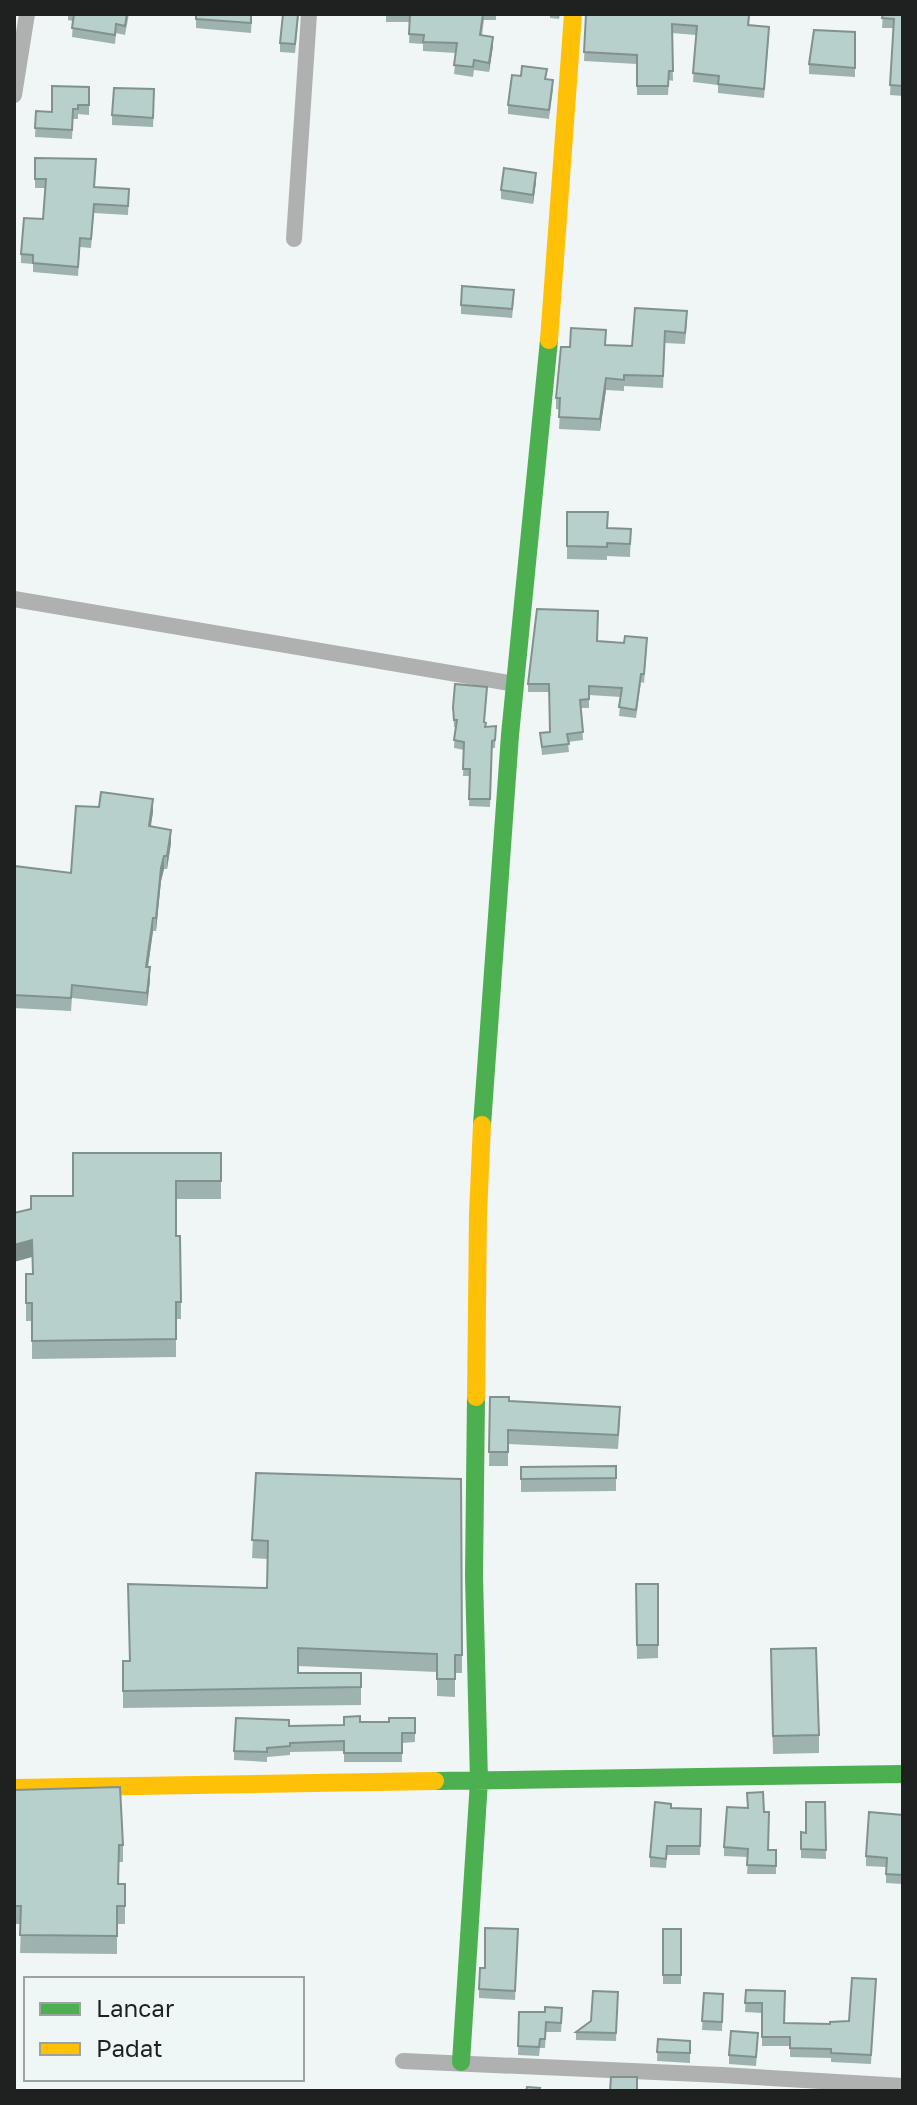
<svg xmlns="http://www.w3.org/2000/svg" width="917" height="2105" font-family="'Golos Text',sans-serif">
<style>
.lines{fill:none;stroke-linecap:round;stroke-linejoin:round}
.street{stroke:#afb1b1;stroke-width:16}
.fast{stroke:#4caf50;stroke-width:18}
.slow{stroke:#ffc107;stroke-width:18}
.wall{fill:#9eb3af}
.shaded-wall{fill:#81928e}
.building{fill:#b8d0cb;stroke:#81928e;stroke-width:2}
</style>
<rect width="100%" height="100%" fill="#f0f5f5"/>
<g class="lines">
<!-- street -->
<path class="street" d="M14 95 27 14
M294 239 309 14
M14 599 515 684
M403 2061 722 2075 903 2086"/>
<!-- fast -->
<path class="fast" d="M482 1125 510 735 549 340
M435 1781 903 1774
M461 2062 479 1781 474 1576 476 1397"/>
<!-- slow -->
<path class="slow" d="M549 340 573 14
M476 1397 478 1214 482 1125
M14 1788 435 1781"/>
</g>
<!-- wall -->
<path class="wall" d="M68 14H129L125 35 116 33 115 44 72 37 73 21 68 20Z
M196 14H252L251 33 196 28Z
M299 14 295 53 280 52V43Z
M327 14H361V16H327Z
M386 14H496V20H484L482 35 493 46 489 72 474 70 473 77 454 74 456 53 423 51V44L409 43 410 22H386Z
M550 14H560L559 19 550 18Z
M586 14H750L749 25 769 36 764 98 718 93V85L693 82 696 35 672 33 673 81 669 80 668 95H637V64L584 61Z
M883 14H903V96L890 95 893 28H882Z
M855 32V77L809 74V64Z
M546 79 553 89 549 119 508 114V105Z
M89 87V115L78 114V119H73L72 139 35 137 36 111 52 112Z
M154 98 153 127 112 125V115Z
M35 158 95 187 129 189 128 215 94 213 91 248 80 247 78 276 33 272V264L21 263V254L43 219 45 188H35Z
M536 182 533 204 501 199V190Z
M514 299 512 318 461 314V305Z
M687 323 685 344 665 343 663 388 624 386V391L606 390 600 431 559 429 560 410 556 409V398L570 347 606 345 632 346Z
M567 512 607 528 631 529 630 557 607 556V560L567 559Z
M597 641 647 647 644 683 641 682 636 718 619 716 621 697 589 695V708H581L583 740 568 742 569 752 542 755 540 733 550 732 549 692H528V684Z
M487 695 484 722 486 727 496 726 495 748H492L490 807 469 806 470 776H463L464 750 454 748 455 727H454L453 707Z
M153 812 150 827 171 843 167 869H164L161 881 156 931H153L148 967 150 980 147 1006 72 998 71 1011 14 1008V866L71 873Z
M221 1153V1199H176V1236L181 1302V1319H176V1357L32 1359V1321H26V1274H33L73 1196Z
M490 1397 620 1420 618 1449 508 1444V1466H489Z
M616 1466V1491L521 1492V1467Z
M256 1473 462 1655V1673H455V1697L437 1696V1672L298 1666V1673H361V1705L123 1708V1661H130L267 1588 268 1559 252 1558Z
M636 1584H658V1658L637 1659Z
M771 1668 819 1735V1753L773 1754Z
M415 1718V1742L402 1743V1762H344V1751L290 1752V1755L267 1757V1762L234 1760V1751L289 1726 344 1725 360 1722H389Z
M14 1790 123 1845V1862H119V1884H125V1924H117V1954L20 1953 21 1924H14Z
M825 1802 826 1859 801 1858V1832L806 1833Z
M671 1808 701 1809 700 1855H667L666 1868 650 1867V1857Z
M764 1812 768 1850H776V1874H747L748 1857 724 1856V1847Z
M903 1815V1884L886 1883V1867L866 1866V1856Z
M518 1929 515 2000 479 1998V1989L485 1968Z
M663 1929H681V1984H663Z
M876 1979 871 2064 831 2062V2058L790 2057V2046H762V2013L745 2012 746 1990 784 2023 830 2024 849 2021Z
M618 1992 616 2041 576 2040V2032L591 2021Z
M704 1993 723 1994 722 2031 702 2030Z
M519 2012 562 2018 561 2032H546L545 2048H540L539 2056 518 2055Z
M658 2039 690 2041V2063L657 2061Z
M758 2042 756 2066 729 2064V2055Z"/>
<!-- shaded-wall -->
<path class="shaded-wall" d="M493 37V46L489 72V63Z
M536 173V182L533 204V195Z
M606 378V390L600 431V419Z
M153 799V812L149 839V826Z
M171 830V843L167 869V856Z
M164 856V869L161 881 156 931V918L161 868Z
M153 918V931L146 980V967Z
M150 967V980L147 1006V993Z
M32 1240V1257L14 1262V1245Z"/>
<!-- building -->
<path class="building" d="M74 14H127L125 26 116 24 115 35 72 28Z
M196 14H251V23L196 19Z
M283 14H298L295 44 280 43Z
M410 14H483L480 35 493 37 489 63 474 60 473 67 454 65 457 43 423 42 424 35 409 34Z
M586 14H749L748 25 769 27 764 89 718 84 719 76 693 73 697 26 672 24 673 71H669L668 86H637V55L584 52Z
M883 14H903V86L890 85 894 19 882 18Z
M814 30 855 32V68L809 64Z
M522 66 547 69 545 79 553 80 549 110 508 105 512 75 521 76Z
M52 86 89 87V105H78V109H73L72 130 35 128 36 111 52 112Z
M114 88 154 89 153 118 112 115Z
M35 158 96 159 94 187 129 189 128 206 94 204 91 239 80 238 78 267 33 263V255L21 254 24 218 43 219 46 179H35Z
M504 168 536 173 533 195 501 190Z
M462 286 514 290 512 309 461 305Z
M635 308 687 311 685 333 665 331 663 376 624 375V380L606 378 600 419 559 417 560 398H556L561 347H570L571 328 606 330 605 345 632 346Z
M567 512H608L607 528 631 529 630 544 607 543V547L567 546Z
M537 609 598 611 597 641 624 643 625 636 647 638 644 674H641L636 710 619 707 622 688 589 686V699L580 700 583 732 567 734 569 744 542 747 540 733 550 732 549 684H528Z
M455 684 487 687 484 722 486 723 485 727 496 726 495 740 492 741 490 799H469L470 769H463L464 742 454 740 457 720H454L453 707Z
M101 792 153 799 149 826 171 830 167 856H164L161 868 156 918H153L146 967H150L147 993 72 985 71 998 14 995V866L71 873 76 806 99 807Z
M73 1153H221V1181H176V1236H180L181 1302H176V1339L32 1341V1303H26V1274H33L32 1240 14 1245V1213L31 1209V1196H73Z
M490 1397H509V1401L620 1407 618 1435 508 1430V1452H489Z
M616 1466V1478L521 1479V1467Z
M256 1473 461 1479 462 1655H455V1679H437V1654L298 1648V1673H361V1687L123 1691V1661H130L128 1584 267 1588 268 1541 252 1540Z
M636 1584H658V1645H637Z
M816 1648 819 1735 773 1736 771 1649Z
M360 1716V1722H389V1718H415V1733H402V1753H344V1741L290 1743V1746L267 1748V1752L234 1751 236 1718 289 1720V1726L344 1725V1717Z
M120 1787 123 1845H119L118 1884H125V1906H117V1936L20 1935 21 1906H14V1790Z
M763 1792 764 1812H769L768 1850H776V1866L747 1865 748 1849 724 1847 727 1807 748 1808 747 1793Z
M655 1802 671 1804V1808L701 1809 700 1846H667L666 1859 650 1857Z
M806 1802H825L826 1850 801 1849V1832L806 1833Z
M869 1812 903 1815V1875L886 1874 887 1858 866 1856Z
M485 1928 518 1929 515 1991 479 1989 480 1968H485Z
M663 1929H681V1975H663Z
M852 1978 876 1979 871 2055 831 2053V2049L790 2048V2037H762V2003H745L746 1990 785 1991 784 2023 830 2024V2022L849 2021Z
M593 1991 618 1992 616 2033 576 2032 591 2021Z
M704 1993 723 1994 722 2022 702 2021Z
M545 2007 562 2008 561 2023 546 2022 545 2039H540L539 2047 518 2046 519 2012H545Z
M731 2031 758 2033 756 2057 729 2055Z
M658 2039 690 2041V2053L657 2052Z
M611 2077H637V2091H610Z
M527 2087 540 2088 539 2091H526Z"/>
<!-- border -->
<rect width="917" height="2105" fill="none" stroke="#1f2121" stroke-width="32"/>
<!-- legend -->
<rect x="24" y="1977" width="280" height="104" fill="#eff6f6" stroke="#9ca1a1" stroke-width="2"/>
<rect x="40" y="2003" width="40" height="12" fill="#4caf50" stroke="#9ca1a1" stroke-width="2"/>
<text x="96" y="2017" font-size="24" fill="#1f2121">Lancar</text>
<rect x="40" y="2043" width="40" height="12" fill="#ffc107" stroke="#9ca1a1" stroke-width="2"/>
<text x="96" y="2057" font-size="24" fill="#1f2121">Padat</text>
</svg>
